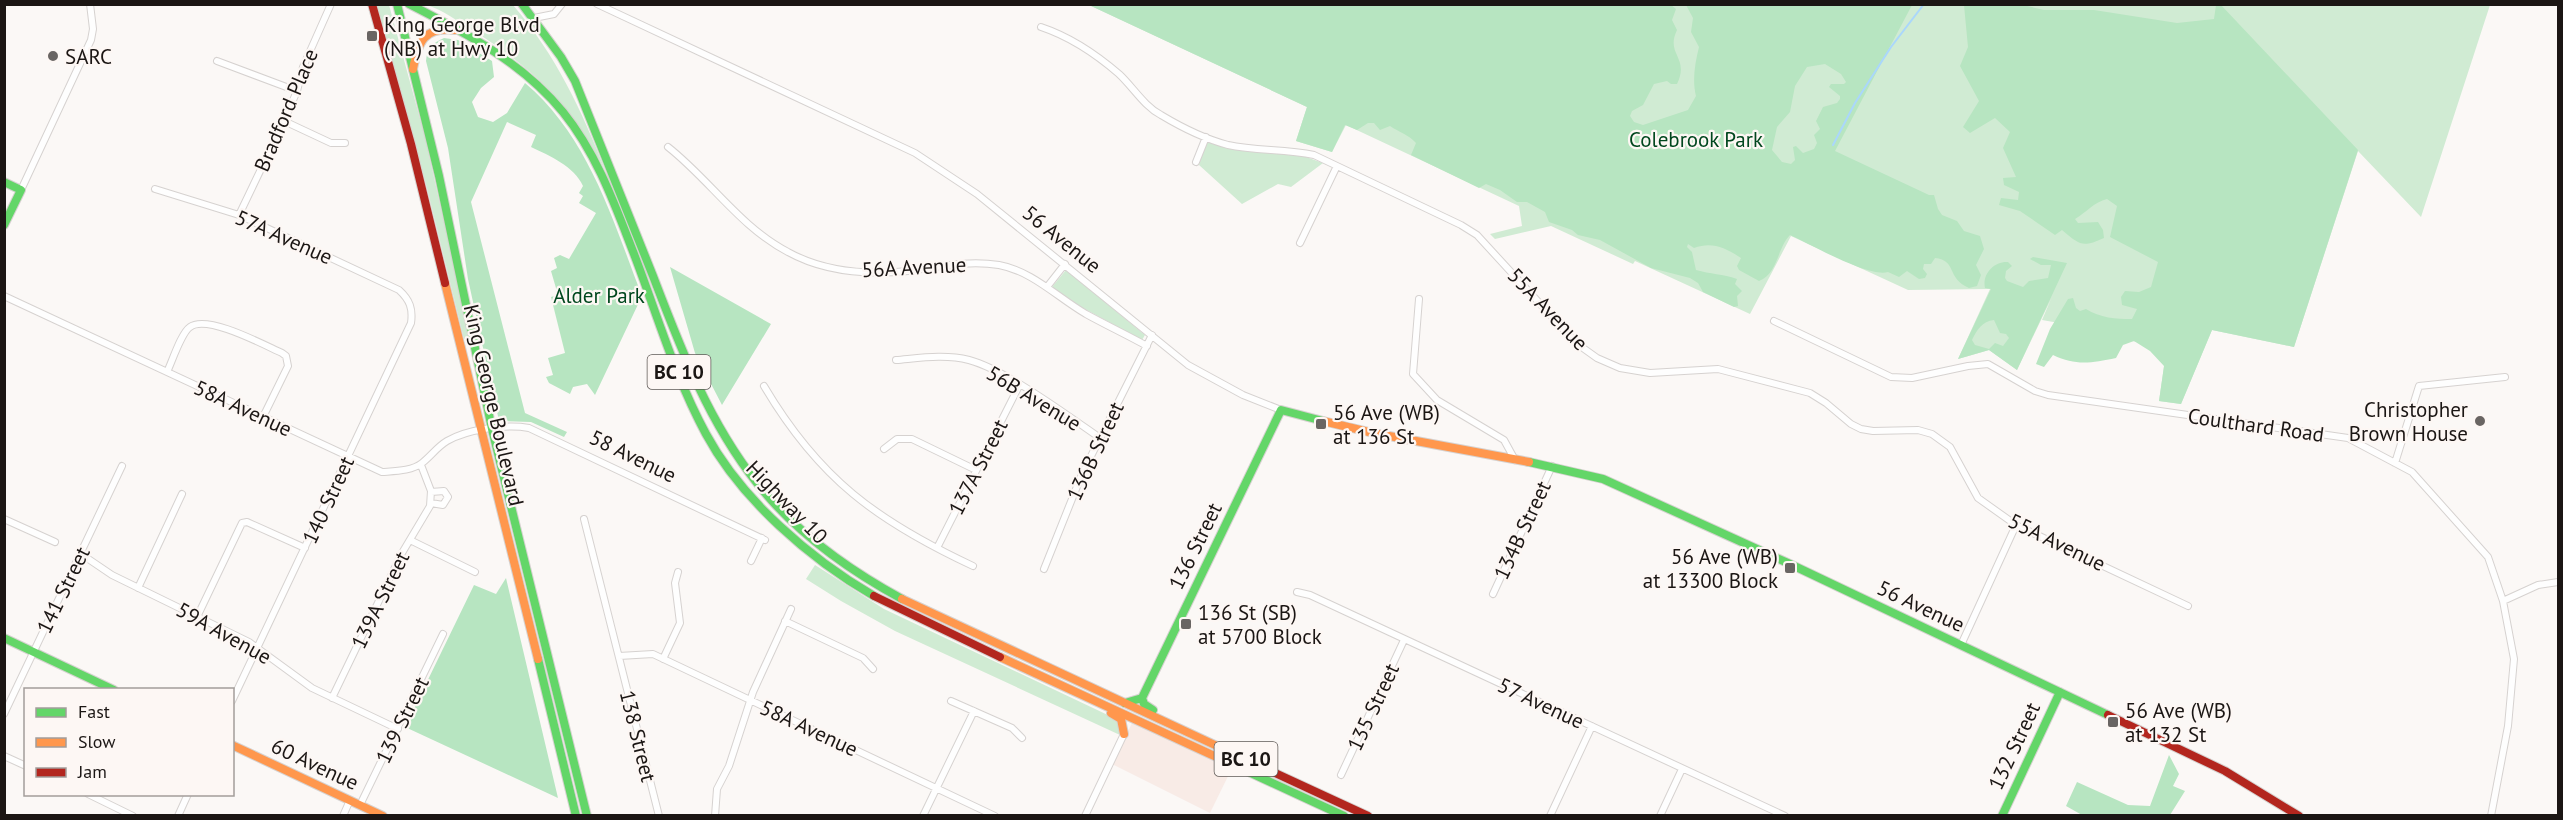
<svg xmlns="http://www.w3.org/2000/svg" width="2563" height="820" font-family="'PT Sans',sans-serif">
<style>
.built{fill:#f8ebe6}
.green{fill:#d0ebd3}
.forest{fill:#b7e5c1;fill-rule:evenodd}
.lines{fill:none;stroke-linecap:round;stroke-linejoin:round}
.stream{stroke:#aad7fc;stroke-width:2}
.street-casing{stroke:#d6d2d0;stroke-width:8}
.fast-casing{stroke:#d6d2d0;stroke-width:10}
.slow-casing{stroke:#d6d2d0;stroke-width:10}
.jam-casing{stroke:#d6d2d0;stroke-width:10}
.street{stroke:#fefefe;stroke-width:6}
.fast{stroke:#63d668;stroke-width:8}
.slow{stroke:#ff974d;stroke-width:8}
.jam{stroke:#b3261e;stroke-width:8}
.poi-dot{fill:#696563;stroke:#fdf7f4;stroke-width:2}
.labels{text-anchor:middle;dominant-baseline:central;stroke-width:4.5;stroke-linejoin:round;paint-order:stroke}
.shield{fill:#fdf7f4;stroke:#5f5a57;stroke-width:1.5}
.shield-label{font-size:20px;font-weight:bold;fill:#1b1614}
.poi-label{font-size:21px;fill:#1b1614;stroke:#fdf7f4;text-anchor:start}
.street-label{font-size:21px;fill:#1b1614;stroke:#fdf7f4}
.park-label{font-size:21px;fill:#01471e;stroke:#fdf7f4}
</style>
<rect width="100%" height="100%" fill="#fbf8f6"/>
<!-- built -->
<path class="built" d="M1134 719 1233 766 1210 813 1112 764Z"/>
<!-- green -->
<path class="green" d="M377 5H389L425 137 470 339H464L427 188Z
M427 5H513C557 57 581 109 606 172 573 107 534 68 472 30 457 21 443 10 427 5Z
M1089 5H2490L2421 217 2358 151 2294 347 2212 330 2181 404 2159 401 2186 216 2166 347 2121 339 2099 330 2042 320 2051 299 2017 370 1989 350 1958 359 1990 289 1908 290 1791 236 1750 314 1635 261 1633 264 1551 226 1495 239 1490 234 1522 226 1519 206 1346 125 1332 152 1296 141 1307 107Z
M1206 139 1292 152 1323 163 1291 187 1278 184 1242 204 1199 165Z
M1066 270 1145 335 1142 340 1072 302 1052 287Z
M815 565 884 609 1112 717 1120 724V735L895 631 841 601 806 579Z"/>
<!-- forest -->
<path class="forest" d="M1089 5H1671L1676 9 1672 20 1677 30C1665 55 1690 57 1677 84H1671L1667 81 1654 84 1643 105 1632 111 1630 116 1634 122 1643 125 1688 110 1696 96C1692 80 1695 63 1699 47L1691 32 1693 18 1686 5H1912L1835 151 1929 195H1934L1938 209 1942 215 1957 221 1964 231 1980 236 1984 249 1976 265 1981 275 1977 286 1969 288C1946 278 1957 260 1935 258L1931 264H1924L1923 269 1927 274 1925 278 1919 279 1907 271 1899 277 1888 272C1869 278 1810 244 1790 235 1777 248 1778 274 1759 281L1739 270 1737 266 1741 258C1726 248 1712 241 1694 248L1688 244 1687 247 1692 252 1696 270C1710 274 1723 274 1737 279L1735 284 1742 291 1737 296 1738 306 1734 307 1703 292 1698 283 1690 278 1651 268 1600 240 1578 235 1572 230 1549 222 1545 212 1527 202H1517L1500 190 1486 184 1479 188 1411 155 1416 143C1409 135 1399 132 1390 126L1380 130 1374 123H1368L1357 130 1345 125 1332 152 1296 141 1307 107ZM1825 64 1841 74 1846 82 1844 84H1831L1829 87 1840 96V99L1837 103 1823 107 1816 121 1820 129 1814 135 1817 143 1814 149 1803 153 1796 146 1793 147 1795 160 1791 164 1782 162 1772 150 1777 127 1790 112 1795 86 1807 67Z
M2023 5 2044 10H2094L2177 23 2214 19 2216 5H2221L2358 150 2294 347 2212 330 2181 404 2159 401 2164 366 2150 351 2134 341 2123 345 2116 358C2091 363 2076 366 2053 355L2044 367 2036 364 2050 329 2068 299 2073 298 2076 308 2080 311 2086 309C2100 318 2116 319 2132 319L2137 309 2122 305 2121 297 2125 291 2139 292 2151 287 2158 262 2110 237 2117 206 2107 199C2094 202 2087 212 2075 219L2078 223 2098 222 2103 230 2104 238C2082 248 2080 245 2062 230L2055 235 2020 211 1999 205 2001 198 2018 200 2019 192 2004 185 2003 178 2016 177 2003 148 2010 132 1995 118 1970 133 1963 127 1979 101 1960 66 1968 47 1964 5Z
M444 38 458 40 492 61 494 77 481 88 472 102 478 117 493 122 507 113 525 83C589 137 613 221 642 296L595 395 587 384 573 387 570 394 549 383 546 377 553 375 548 358 565 353 551 297 558 295 551 271 557 268 554 258 560 255 569 259 596 213 579 203 583 196 579 193 583 186C574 166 550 156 531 147L536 135 507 122 471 202 525 413 567 432 564 437 531 422 499 421 468 279 448 148 426 61C427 49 432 43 444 38Z
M2033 257 2067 263 2017 370 1989 350 1958 359 1991 289 1985 288C1982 274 1994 261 2008 262L2012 266 2006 271 2005 278 2007 281 2023 287 2029 281 2048 278 2051 265H2041L2030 259ZM1994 320 2000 333 2006 334 2009 338 2003 346 1995 343 1989 349 1975 345 1972 340C1977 330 1982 321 1994 320Z
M670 267 771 324 722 405 695 353Z
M506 578 558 798 405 727 474 585 496 594Z
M2169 755 2179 774 2173 786 2185 791 2170 815H2082L2066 806 2077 782 2128 805 2150 806Z"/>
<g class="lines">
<!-- stream -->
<path class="stream" d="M1833 145 1855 103 1891 47 1924 4"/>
<!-- street casing -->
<g class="street-casing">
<path id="street" d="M597 4 915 153 977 194 1188 365 1243 395 1281 410
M534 18 554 14 562 4
M1041 27C1068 36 1097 55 1119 74 1133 87 1144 106 1161 115 1181 127 1205 139 1228 145 1256 151 1285 149 1314 155L1461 225 1477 235 1576 343 1597 358 1620 368 1650 373 1718 369 1810 393 1826 403 1851 424 1861 429 1873 431 1918 430 1932 434 1950 447 1978 498 2016 525 2188 606
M217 61 297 91
M284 121 331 143H345
M668 147C710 180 740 227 788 252 824 272 868 275 908 271 939 267 967 260 999 265 1032 271 1057 297 1086 314 1106 325 1127 335 1147 346
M1196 162 1206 137
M155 189 239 215 399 290C410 300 413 309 411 323L232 701
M21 190 91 40 93 29 90 4
M239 215 284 121 297 91 303 67 331 4
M1300 243 1336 168
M1047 287 1065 264
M4 296 382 472C395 471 412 471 422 463 431 456 437 447 447 441 468 429 506 424 529 428L765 540
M1419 299 1413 374 1437 400 1504 440 1515 460
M1774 321 1891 377 1912 378 1968 366 1988 364 2035 391 2048 395 2348 438 2412 472 2488 557 2503 601 2514 659 2508 726 2491 816
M896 360C920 358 945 354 969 360 1006 370 1067 415 1100 438
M167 372C172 362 181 333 190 327 207 314 264 345 282 353L286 356 288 366 263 417
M764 386C819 479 877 521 973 566
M884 449 897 439H912L976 470
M2395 463 2419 386 2505 377
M431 503 443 505 448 497 444 491 431 492
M4 519 55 542
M584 519 659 816
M410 540 475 572
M937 548 1019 386
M81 554 112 575 249 642 312 688 398 729
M751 561 762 538
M1044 569 1082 474 1152 335
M138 588 182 494
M1297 592 1310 595 1785 816
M1493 594 1552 466
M2503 601 2538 585 2558 582
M197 617 242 523 247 522 305 548
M785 621 863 658 873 669
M1961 645 2016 525
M619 656 653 654 995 816
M663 659 680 623 675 583 678 572
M332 698 402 553 430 506 431 491 421 465
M951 701 1012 728 1022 738
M4 714 122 466
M4 756 26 766
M1341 775 1404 640
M88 794 133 816
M360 805 443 634
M178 816 188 794
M343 816 350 800
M715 816 717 789 729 766 753 692 791 609
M923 816 974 711
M1085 816 1124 734
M1550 816 1592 726
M1660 816 1682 769"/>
</g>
<!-- fast casing -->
<g class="fast-casing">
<path id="fast" d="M397 4 439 176 492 429 587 816
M409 4C466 33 522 62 563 112 597 154 615 205 634 254 657 314 675 377 706 434 741 499 810 559 874 596
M522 4 561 57 575 81C601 146 627 211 653 276 681 349 708 421 757 483 796 533 847 569 902 599
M4 182 21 190 4 225
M1529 462 1603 479 1790 564 2108 715
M4 638 114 690
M538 659 576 816
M1142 698 1281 410 1323 421
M1125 703 1142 698 1144 704 1153 710
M1225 761 1344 816
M2002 816 2060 692"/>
</g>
<!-- slow casing -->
<g class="slow-casing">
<path id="slow" d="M413 69C418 42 424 26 455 30
M445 283 538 659
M1323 421 1373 433 1529 462
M902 599 1247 760
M1000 657 1225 761
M1111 713 1121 719 1124 734
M232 745 383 816"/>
</g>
<!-- jam casing -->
<g class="jam-casing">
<path id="jam" d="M372 4 411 144 445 283
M874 596 1000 657
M2108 715 2225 771 2299 816
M1247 760 1368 816"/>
</g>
<!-- street -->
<use href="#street" class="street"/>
<!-- fast -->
<use href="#fast" class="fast"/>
<!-- slow -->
<use href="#slow" class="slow"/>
<!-- jam -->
<use href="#jam" class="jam"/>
</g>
<!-- markers -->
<g class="poi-dot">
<rect x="366" y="30" width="12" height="12" rx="3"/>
<circle cx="53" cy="56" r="6"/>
<circle cx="2480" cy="421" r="6"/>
<rect x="1315" y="418" width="12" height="12" rx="3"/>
<rect x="1784" y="562" width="12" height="12" rx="3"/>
<rect x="1180" y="618" width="12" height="12" rx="3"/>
<rect x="2107" y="716" width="12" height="12" rx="3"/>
</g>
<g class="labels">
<!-- shield labels -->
<g class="shield">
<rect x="647.5" y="355" width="63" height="34" rx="4.5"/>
<rect x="1214.5" y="742" width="63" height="34" rx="4.5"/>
</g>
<g class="shield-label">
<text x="679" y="372">BC 10</text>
<text x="1246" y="759">BC 10</text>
</g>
<!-- poi labels -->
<g class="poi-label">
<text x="384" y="24">King George Blvd<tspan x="384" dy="24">(NB) at Hwy 10</tspan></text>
<text x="65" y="56">SARC</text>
<text x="2468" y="409" text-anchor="end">Christopher<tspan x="2468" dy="24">Brown House</tspan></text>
<text x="1333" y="412">56 Ave (WB)<tspan x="1333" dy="24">at 136 St</tspan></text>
<text x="1778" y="556" text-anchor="end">56 Ave (WB)<tspan x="1778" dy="24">at 13300 Block</tspan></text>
<text x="1198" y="612">136 St (SB)<tspan x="1198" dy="24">at 5700 Block</tspan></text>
<text x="2125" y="710">56 Ave (WB)<tspan x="2125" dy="24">at 132 St</tspan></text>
</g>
<!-- street labels -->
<g class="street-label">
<text transform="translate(286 110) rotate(-67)">Bradford Place</text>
<text transform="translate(284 237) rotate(24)">57A Avenue</text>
<text transform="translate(1062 239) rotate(39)">56 Avenue</text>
<text transform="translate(914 267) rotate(-3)">56A Avenue</text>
<text transform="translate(1548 309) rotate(46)">55A Avenue</text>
<text transform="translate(1034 398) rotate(31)">56B Avenue</text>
<text transform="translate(494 405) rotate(77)">King George Boulevard</text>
<text transform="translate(243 408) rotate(25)">58A Avenue</text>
<text transform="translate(2256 425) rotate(8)">Coulthard Road</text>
<text transform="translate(1095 451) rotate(-65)">136B Street</text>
<text transform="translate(633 456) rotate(26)">58 Avenue</text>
<text transform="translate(978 467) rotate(-63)">137A Street</text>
<text transform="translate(328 500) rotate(-65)">140 Street</text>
<text transform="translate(787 502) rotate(46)">Highway 10</text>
<text transform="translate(1522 530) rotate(-65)">134B Street</text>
<text transform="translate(2057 542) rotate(26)">55A Avenue</text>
<text transform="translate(1195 546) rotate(-64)">136 Street</text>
<text transform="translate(63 590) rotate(-64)">141 Street</text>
<text transform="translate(380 600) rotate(-64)">139A Street</text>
<text transform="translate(1921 606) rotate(25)">56 Avenue</text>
<text transform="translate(224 633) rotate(29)">59A Avenue</text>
<text transform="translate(1541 703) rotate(25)">57 Avenue</text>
<text transform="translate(1373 707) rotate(-65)">135 Street</text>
<text transform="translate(402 720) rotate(-64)">139 Street</text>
<text transform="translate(809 728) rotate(25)">58A Avenue</text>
<text transform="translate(638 736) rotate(76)">138 Street</text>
<text transform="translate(2014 746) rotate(-65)">132 Street</text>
<text transform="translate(315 764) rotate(25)">60 Avenue</text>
</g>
<!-- park labels -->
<g class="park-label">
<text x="1696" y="139">Colebrook Park</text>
<text x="599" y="295">Alder Park</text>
</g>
</g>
<!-- border -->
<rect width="2563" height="820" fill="none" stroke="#1b1614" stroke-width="12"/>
<!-- legend -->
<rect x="24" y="688" width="210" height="108" fill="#fdf7f4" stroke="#a39d9a" stroke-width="1.5"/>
<rect x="36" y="708" width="30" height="9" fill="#63d668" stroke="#a39d9a" stroke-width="1.5"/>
<text x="78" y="718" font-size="18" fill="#1b1614">Fast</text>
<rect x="36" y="738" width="30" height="9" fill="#ff974d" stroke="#a39d9a" stroke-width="1.5"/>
<text x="78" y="748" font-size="18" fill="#1b1614">Slow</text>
<rect x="36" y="768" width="30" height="9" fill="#b3261e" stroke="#a39d9a" stroke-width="1.5"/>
<text x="78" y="778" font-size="18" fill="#1b1614">Jam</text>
</svg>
